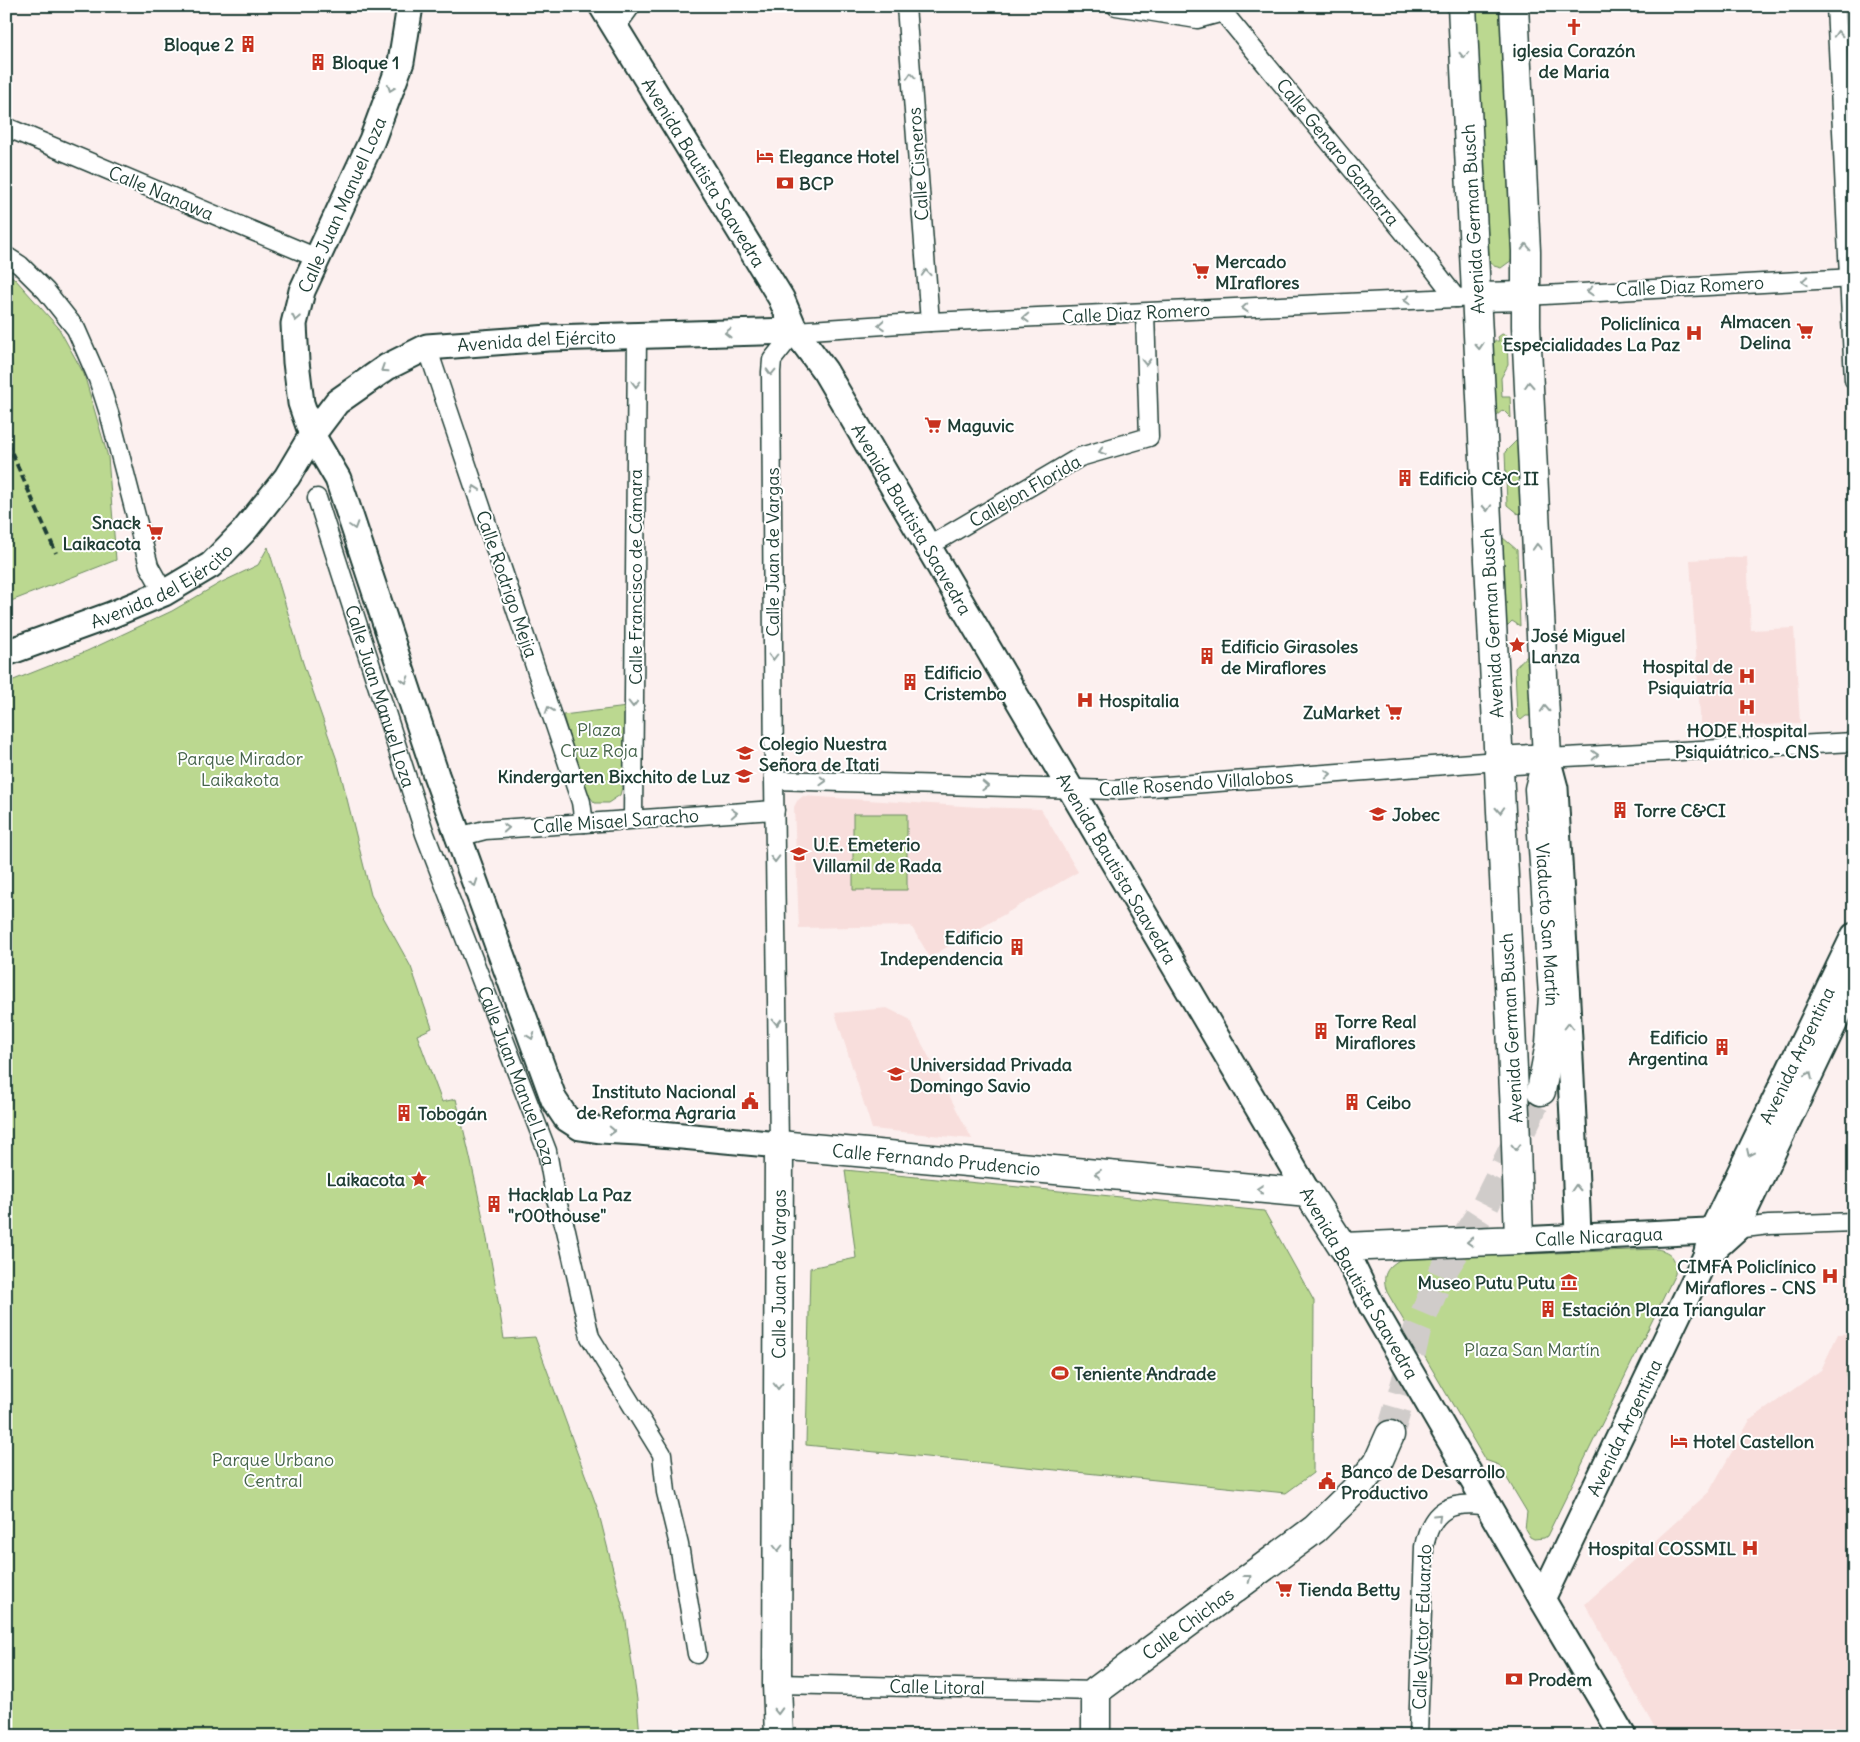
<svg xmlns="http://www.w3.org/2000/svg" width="1860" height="1742" font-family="Delius,sans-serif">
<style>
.built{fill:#f8dedc}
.green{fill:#bbd890;stroke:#6d8a62}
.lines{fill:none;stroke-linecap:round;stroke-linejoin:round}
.primary-tunnel{stroke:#d0ccca;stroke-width:28;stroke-dasharray:28 14;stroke-linecap:butt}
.street-casing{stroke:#1f3d34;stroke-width:21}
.secondary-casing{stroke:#1f3d34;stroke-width:29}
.primary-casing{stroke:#1f3d34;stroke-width:31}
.street{stroke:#fff;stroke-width:18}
.secondary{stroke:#fff;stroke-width:25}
.primary{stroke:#fff;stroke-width:28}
.rail{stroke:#1f3d34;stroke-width:4;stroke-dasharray:8 4;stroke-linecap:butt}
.oneway{stroke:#8f9e9a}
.labels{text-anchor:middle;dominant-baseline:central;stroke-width:4;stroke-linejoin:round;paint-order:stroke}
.poi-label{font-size:18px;font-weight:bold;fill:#1f3d34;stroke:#fff;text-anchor:start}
.street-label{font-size:18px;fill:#1f3d34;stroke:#fff}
.park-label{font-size:18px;fill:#46644b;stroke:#fff}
</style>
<rect width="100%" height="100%" fill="#fcf0ef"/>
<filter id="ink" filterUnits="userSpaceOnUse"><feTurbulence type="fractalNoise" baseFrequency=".02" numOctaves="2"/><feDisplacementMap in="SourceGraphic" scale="10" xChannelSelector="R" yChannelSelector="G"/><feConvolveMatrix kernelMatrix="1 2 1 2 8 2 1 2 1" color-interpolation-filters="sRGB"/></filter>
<g filter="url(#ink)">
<!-- built -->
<path class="built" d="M1747 557 1751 630 1794 628 1800 723 1701 729 1690 560Z
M803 796 979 807 1041 809 1078 872 930 957 911 926 799 928 794 807 797 801Z
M887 1008 909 1019 972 1139 872 1129 835 1013Z
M1854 1333V1736H1659L1585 1604 1709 1492 1750 1420 1821 1370 1838 1334Z"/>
<!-- green -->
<path class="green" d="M1476 6H1500L1512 260 1501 268 1494 266 1489 260Z
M6 272 15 279 58 327 84 374 108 457 116 560 6 603Z
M1502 334 1506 335 1507 338 1508 365 1501 378 1502 397H1510L1511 418 1503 410 1496 416 1493 341H1499L1498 337Z
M1519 438 1522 510 1518 514 1507 505 1505 452Z
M1502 537 1517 550 1520 626 1512 621 1505 628Z
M268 547 303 663 338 763 371 895 411 967 432 1028 417 1035 442 1102 456 1099C476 1178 492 1258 504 1339L535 1337 598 1510 626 1621 637 1700 640 1736H6V683L87 651 172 611 220 583 258 565Z
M1529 653 1531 716H1526L1521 720 1517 716 1515 668Z
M627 707 624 779 620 795 608 803H595L585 791 563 715Z
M853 814H907V890H853Z
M845 1170 1264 1211 1314 1301 1313 1473 1286 1493 806 1445 810 1268 856 1258Z
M1657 1249C1672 1252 1677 1259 1675 1274L1547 1536 1544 1538 1534 1539 1530 1537 1525 1529 1527 1512 1499 1465 1485 1460 1387 1292C1381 1275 1387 1267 1401 1259Z
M1854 1358V1388C1843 1379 1844 1367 1854 1358Z"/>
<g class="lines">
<!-- primary-tunnel -->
<path class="primary-tunnel" d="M1390 1435 1405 1383 1417 1331 1441 1274 1484 1208 1541 1091"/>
<!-- street casing -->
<g class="street-casing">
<g id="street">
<path d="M906 6 930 322"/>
<path d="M1116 6 1197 19 1223 12"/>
<path d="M1218 6 1429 263 1456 298"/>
<path d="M1836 6 1854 380"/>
<path d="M615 28 631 6"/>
<path d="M6 127 317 258"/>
<path d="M6 256 20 265 46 291 76 329 98 379 110 416 149 566 164 593"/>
<path d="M1526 296 1854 278"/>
<path d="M427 347 581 802 584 823"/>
<path id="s1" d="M317 498 425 834 547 1151 555 1196 566 1230 590 1337 662 1454 666 1492 679 1545 697 1654"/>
<path d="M929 546 1080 457 1149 437 1145 313"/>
<path d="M1547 758 1854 742"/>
<path d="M774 780 1113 790 1498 761"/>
<path d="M633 819 637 335"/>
<path d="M458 837 485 830 775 810"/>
<path d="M779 1145 774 780 771 372 772 360 795 331 930 322 1477 297"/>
<path d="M1736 1229 1769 1225 1854 1222"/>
<path d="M777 1684 1096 1691"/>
<path d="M1418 1736 1424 1547C1431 1509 1451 1500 1488 1506"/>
</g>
</g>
<!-- secondary casing -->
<g class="secondary-casing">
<g id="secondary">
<path d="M410 6 401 62 372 140 302 291 294 324 296 362 301 403 312 435 338 479 436 775 554 1100 566 1118 580 1127 600 1130 639 1132 779 1145"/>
<path id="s2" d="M602 6 781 298 795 331 825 371 1308 1193"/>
<path id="s3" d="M6 653 111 615 164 593 211 565 244 531 287 477 312 435 337 402 387 367 427 347 549 338 795 331"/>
<path d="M1547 758 1555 788C1563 938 1573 1087 1578 1237"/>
<path id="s4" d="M1519 1240 1728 1230"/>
<path d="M1343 1247 1372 1306 1542 1599 1623 1736"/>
<path d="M1706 1256 1736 1229 1854 982"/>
<path id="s5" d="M1542 1599 1706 1256 1712 1231 1854 936"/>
</g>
</g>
<!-- primary casing -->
<g class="primary-casing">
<g id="primary">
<path id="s6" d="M1514 6 1526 251V326L1547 758 1539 789 1553 996 1550 1044 1541 1091"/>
<path d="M1477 297 1526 296"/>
<path d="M1498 761 1547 758"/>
<path id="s7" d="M779 1736 777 1684 779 1145 1308 1193 1343 1247 1519 1240 1515 1113 1497 725 1462 6"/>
<path id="s8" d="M1096 1736V1691L1315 1529 1358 1487 1378 1462 1390 1435"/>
</g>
</g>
<!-- street -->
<use href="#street" class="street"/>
<!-- secondary -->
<use href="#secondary" class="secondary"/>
<!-- primary -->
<use href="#primary" class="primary"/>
<!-- rail -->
<path class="rail" d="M7 442 56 553"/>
</g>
<!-- one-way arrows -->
<defs><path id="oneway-chevron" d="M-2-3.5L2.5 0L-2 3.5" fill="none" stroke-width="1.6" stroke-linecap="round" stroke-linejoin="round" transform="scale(1.25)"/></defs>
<g class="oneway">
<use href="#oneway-chevron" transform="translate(1838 34) rotate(-93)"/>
<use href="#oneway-chevron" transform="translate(1464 55) rotate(87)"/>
<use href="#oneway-chevron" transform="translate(911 76) rotate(-94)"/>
<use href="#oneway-chevron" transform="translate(391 88) rotate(111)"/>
<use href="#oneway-chevron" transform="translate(1526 247) rotate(-92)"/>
<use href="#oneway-chevron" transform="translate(926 273) rotate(-94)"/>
<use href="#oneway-chevron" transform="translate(1805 281) rotate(177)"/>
<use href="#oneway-chevron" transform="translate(1590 291) rotate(177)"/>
<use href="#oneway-chevron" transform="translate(1407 300) rotate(177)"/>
<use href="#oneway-chevron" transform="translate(1245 308) rotate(177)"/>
<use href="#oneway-chevron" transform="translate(296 318) rotate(101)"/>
<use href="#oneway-chevron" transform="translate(1026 318) rotate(178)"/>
<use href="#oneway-chevron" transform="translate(881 325) rotate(176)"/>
<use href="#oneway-chevron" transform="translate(728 333) rotate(179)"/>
<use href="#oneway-chevron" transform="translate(1479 346) rotate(87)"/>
<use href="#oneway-chevron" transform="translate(1146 362) rotate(88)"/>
<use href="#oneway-chevron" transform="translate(384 369) rotate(147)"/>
<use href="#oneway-chevron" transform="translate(771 372) rotate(92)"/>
<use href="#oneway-chevron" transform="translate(636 384) rotate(90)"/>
<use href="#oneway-chevron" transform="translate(1529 385) rotate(-93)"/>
<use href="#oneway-chevron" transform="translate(1102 451) rotate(164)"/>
<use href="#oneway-chevron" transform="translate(475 489) rotate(-109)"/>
<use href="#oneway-chevron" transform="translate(1487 508) rotate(87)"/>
<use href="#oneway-chevron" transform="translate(354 526) rotate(72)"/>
<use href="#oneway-chevron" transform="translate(1537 547) rotate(-93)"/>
<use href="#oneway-chevron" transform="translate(773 657) rotate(90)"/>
<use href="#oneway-chevron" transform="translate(405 680) rotate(72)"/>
<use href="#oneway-chevron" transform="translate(633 704) rotate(90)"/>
<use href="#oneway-chevron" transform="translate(1545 709) rotate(-93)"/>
<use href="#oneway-chevron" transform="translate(549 710) rotate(-109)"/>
<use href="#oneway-chevron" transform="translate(1595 755) rotate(-3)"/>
<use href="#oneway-chevron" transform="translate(1328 774) rotate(-4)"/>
<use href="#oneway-chevron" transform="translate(823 781) rotate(2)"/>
<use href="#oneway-chevron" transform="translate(985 786) rotate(2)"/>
<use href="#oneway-chevron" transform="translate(1500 810) rotate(87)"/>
<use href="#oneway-chevron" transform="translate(734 813) rotate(-3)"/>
<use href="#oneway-chevron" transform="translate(506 828) rotate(-4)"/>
<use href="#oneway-chevron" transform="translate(775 859) rotate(89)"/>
<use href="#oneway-chevron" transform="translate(474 883) rotate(70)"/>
<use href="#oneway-chevron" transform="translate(777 1022) rotate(89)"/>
<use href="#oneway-chevron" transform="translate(1569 1026) rotate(-90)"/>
<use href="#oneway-chevron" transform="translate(531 1036) rotate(70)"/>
<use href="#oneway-chevron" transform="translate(1809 1075) rotate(-64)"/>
<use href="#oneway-chevron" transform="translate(612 1131) rotate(2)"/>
<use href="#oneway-chevron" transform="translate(1516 1147) rotate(88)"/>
<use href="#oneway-chevron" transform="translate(1750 1153) rotate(115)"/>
<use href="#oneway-chevron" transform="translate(1098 1174) rotate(-175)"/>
<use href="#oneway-chevron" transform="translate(1576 1188) rotate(-93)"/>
<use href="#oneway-chevron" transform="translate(1260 1189) rotate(-175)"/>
<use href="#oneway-chevron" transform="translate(1470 1242) rotate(177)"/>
<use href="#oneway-chevron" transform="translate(778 1386) rotate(90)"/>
<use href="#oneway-chevron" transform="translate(1438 1517) rotate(-44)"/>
<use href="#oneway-chevron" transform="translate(778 1548) rotate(90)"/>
<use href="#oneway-chevron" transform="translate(1248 1578) rotate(-37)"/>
<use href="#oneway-chevron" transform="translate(778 1711) rotate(88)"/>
</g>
</g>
<!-- icons -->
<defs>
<g id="church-bare" transform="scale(1.35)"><path d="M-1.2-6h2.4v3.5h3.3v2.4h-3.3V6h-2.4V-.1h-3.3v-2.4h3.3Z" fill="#c8321e" stroke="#fff" stroke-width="2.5" paint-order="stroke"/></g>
<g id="building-bare" transform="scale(1.35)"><path d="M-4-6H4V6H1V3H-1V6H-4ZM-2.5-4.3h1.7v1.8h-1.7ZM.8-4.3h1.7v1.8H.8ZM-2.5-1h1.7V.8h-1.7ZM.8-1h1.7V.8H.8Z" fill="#c8321e" stroke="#fff" stroke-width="2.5" paint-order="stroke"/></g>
<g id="hotel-bare" transform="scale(1.35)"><path d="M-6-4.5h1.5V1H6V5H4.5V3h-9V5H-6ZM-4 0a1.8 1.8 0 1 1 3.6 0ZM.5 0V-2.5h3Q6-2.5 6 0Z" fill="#c8321e" stroke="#fff" stroke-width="2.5" paint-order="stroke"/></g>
<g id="bank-bare" transform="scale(1.35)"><path d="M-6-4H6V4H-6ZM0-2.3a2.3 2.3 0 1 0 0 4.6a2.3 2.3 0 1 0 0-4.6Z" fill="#c8321e" stroke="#fff" stroke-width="2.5" paint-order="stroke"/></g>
<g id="supermarket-bare" transform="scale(1.35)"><path d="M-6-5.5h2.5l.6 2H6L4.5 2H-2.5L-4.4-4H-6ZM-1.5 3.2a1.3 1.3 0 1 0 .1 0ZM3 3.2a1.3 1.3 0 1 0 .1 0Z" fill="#c8321e" stroke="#fff" stroke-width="2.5" paint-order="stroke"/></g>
<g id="hospital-bare" transform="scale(1.35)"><path d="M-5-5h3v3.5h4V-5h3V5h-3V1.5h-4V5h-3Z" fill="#c8321e" stroke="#fff" stroke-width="2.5" paint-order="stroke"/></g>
<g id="sight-bare" transform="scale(1.35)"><path d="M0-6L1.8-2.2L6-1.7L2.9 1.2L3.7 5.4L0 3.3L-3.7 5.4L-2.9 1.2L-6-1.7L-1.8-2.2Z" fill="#c8321e" stroke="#fff" stroke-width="2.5" paint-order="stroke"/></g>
<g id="school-bare" transform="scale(1.35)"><path d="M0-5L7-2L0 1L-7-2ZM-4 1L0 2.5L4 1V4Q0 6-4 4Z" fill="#c8321e" stroke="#fff" stroke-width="2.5" paint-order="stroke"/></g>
<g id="university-bare" transform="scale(1.35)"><path d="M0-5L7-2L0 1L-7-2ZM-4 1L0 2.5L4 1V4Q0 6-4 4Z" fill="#c8321e" stroke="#fff" stroke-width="2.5" paint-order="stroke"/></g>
<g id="civic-bare" transform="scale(1.35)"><path d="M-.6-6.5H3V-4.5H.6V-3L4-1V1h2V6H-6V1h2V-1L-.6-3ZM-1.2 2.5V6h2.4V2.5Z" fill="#c8321e" stroke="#fff" stroke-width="2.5" paint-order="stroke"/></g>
<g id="museum-bare" transform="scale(1.35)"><path d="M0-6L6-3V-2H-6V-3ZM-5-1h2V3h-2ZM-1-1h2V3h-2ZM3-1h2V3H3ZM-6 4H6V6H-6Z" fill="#c8321e" stroke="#fff" stroke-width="2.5" paint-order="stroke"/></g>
<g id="stadium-bare" transform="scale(1.35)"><path d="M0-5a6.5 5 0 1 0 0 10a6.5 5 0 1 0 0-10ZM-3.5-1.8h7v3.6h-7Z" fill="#c8321e" stroke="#fff" stroke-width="2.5" paint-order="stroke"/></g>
</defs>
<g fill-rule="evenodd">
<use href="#church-bare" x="1574" y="27"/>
<use href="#building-bare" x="248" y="44"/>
<use href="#building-bare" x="318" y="62"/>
<use href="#hotel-bare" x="765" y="156"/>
<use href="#bank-bare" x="785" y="183"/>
<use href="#supermarket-bare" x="1201" y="271"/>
<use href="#supermarket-bare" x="1805" y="331"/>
<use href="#hospital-bare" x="1694" y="333"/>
<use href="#supermarket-bare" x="933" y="425"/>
<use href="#building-bare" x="1405" y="478"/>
<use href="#supermarket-bare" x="155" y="532"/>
<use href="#sight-bare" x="1517" y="645"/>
<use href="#building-bare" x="1207" y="656"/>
<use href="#hospital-bare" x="1747" y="676"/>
<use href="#building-bare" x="910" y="682"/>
<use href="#hospital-bare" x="1085" y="700"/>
<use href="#hospital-bare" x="1747" y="707"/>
<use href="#supermarket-bare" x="1394" y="712"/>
<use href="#school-bare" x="745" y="753"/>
<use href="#school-bare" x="744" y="776"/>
<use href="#building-bare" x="1620" y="810"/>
<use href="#school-bare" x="1378" y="814"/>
<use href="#school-bare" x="799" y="854"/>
<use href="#building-bare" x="1017" y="947"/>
<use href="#building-bare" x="1321" y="1031"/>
<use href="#building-bare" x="1722" y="1047"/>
<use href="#university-bare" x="896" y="1074"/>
<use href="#civic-bare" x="750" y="1101"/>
<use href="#building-bare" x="1352" y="1102"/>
<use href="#building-bare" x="404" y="1113"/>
<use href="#sight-bare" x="419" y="1179"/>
<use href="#building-bare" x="494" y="1204"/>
<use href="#hospital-bare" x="1830" y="1276"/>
<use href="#museum-bare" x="1569" y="1282"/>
<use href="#building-bare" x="1548" y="1309"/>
<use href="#stadium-bare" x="1060" y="1373"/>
<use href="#hotel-bare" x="1679" y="1441"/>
<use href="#civic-bare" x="1327" y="1481"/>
<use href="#hospital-bare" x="1750" y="1548"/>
<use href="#supermarket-bare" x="1284" y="1589"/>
<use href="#bank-bare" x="1514" y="1679"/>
</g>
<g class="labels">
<!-- poi labels -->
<g class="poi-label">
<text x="234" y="44" text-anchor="end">Bloque 2</text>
<text x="1574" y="50" text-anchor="middle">iglesia Corazón<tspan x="1574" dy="21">de Maria</tspan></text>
<text x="332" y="62">Bloque 1</text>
<text x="779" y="156">Elegance Hotel</text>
<text x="799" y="183">BCP</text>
<text x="1215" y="261">Mercado<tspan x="1215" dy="21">MIraflores</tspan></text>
<text x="1791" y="321" text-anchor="end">Almacen<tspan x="1791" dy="21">Delina</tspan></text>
<text x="1680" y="323" text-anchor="end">Policlínica<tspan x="1680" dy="21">Especialidades La Paz</tspan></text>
<text x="947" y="425">Maguvic</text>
<text x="1419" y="478">Edificio C&amp;C II</text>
<text x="141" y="522" text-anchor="end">Snack<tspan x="141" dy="21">Laikacota</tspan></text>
<text x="1531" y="635">José Miguel<tspan x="1531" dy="21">Lanza</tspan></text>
<text x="1221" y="646">Edificio Girasoles<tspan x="1221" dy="21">de Miraflores</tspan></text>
<text x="1733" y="666" text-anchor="end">Hospital de<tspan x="1733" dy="21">Psiquiatría</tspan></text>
<text x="924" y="672">Edificio<tspan x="924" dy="21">Cristembo</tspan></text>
<text x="1099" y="700">Hospitalia</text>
<text x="1380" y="712" text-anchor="end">ZuMarket</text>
<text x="1747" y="730" text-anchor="middle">HODE Hospital<tspan x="1747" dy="21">Psiquiátrico - CNS</tspan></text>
<text x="759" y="743">Colegio Nuestra<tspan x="759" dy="21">Señora de Itati</tspan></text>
<text x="730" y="776" text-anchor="end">Kindergarten Bixchito de Luz</text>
<text x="1634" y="810">Torre C&amp;CI</text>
<text x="1392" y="814">Jobec</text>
<text x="813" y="844">U.E. Emeterio<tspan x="813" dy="21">Villamil de Rada</tspan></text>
<text x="1003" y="937" text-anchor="end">Edificio<tspan x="1003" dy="21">Independencia</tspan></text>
<text x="1335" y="1021">Torre Real<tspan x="1335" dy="21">Miraflores</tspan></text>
<text x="1708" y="1037" text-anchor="end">Edificio<tspan x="1708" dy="21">Argentina</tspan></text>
<text x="910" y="1064">Universidad Privada<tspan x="910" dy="21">Domingo Savio</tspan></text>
<text x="736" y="1091" text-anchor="end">Instituto Nacional<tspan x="736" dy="21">de Reforma Agraria</tspan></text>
<text x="1366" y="1102">Ceibo</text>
<text x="418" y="1113">Tobogán</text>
<text x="405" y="1179" text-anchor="end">Laikacota</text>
<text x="508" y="1194">Hacklab La Paz<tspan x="508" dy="21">"r00thouse"</tspan></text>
<text x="1816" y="1266" text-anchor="end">CIMFA Policlínico<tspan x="1816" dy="21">Miraflores - CNS</tspan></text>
<text x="1555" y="1282" text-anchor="end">Museo Putu Putu</text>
<text x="1562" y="1309">Estación Plaza Triangular</text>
<text x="1074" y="1373">Teniente Andrade</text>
<text x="1693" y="1441">Hotel Castellon</text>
<text x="1341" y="1471">Banco de Desarrollo<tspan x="1341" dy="21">Productivo</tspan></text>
<text x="1736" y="1548" text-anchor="end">Hospital COSSMIL</text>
<text x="1298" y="1589">Tienda Betty</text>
<text x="1528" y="1679">Prodem</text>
</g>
<!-- street labels -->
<g class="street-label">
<text transform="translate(1338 152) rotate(51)">Calle Genaro Gamarra</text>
<text transform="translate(918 164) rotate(-94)">Calle Cisneros</text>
<text stroke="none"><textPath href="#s2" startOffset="195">Avenida Bautista Saavedra</textPath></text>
<text transform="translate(161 193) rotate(23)">Calle Nanawa</text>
<text transform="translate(342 205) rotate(-66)">Calle Juan Manuel Loza</text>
<text transform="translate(1473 219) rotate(-93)">Avenida German Busch</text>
<text transform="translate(1690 286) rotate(-3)">Calle Diaz Romero</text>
<text transform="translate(1136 313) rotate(-3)">Calle Diaz Romero</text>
<text stroke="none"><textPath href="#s3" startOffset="646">Avenida del Ejército</textPath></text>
<text transform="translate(1025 491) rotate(-30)">Callejon Florida</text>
<text stroke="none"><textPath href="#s2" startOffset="600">Avenida Bautista Saavedra</textPath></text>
<text transform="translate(772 552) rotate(-90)">Calle Juan de Vargas</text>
<text transform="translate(635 577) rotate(-90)">Calle Francisco de Cámara</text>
<text stroke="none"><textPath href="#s3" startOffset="170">Avenida del Ejército</textPath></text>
<text transform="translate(507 584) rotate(71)">Calle Rodrigo Mejia</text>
<text transform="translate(1492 623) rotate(-93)">Avenida German Busch</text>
<text stroke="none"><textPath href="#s1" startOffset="208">Calle Juan Manuel Loza</textPath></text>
<text transform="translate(1196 783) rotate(-4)">Calle Rosendo Villalobos</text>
<text transform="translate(616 821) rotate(-4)">Calle Misael Saracho</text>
<text stroke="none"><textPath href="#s2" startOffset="1005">Avenida Bautista Saavedra</textPath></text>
<text stroke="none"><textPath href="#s6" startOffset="921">Viaducto San Martín</textPath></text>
<text transform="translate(1511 1028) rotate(-93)">Avenida German Busch</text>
<text stroke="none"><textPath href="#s5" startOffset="601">Avenida Argentina</textPath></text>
<text stroke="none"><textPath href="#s1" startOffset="612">Calle Juan Manuel Loza</textPath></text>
<text stroke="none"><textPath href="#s7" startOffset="749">Calle Fernando Prudencio</textPath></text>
<text stroke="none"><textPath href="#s4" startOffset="80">Calle Nicaragua</textPath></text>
<text stroke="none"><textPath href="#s7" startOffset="462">Calle Juan de Vargas</textPath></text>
<text transform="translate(1359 1283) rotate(60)">Avenida Bautista Saavedra</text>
<text stroke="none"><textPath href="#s5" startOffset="190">Avenida Argentina</textPath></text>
<text stroke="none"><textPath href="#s8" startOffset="159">Calle Chichas</textPath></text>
<text transform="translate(1422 1627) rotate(-88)">Calle Victor Eduardo</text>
<text transform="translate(937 1687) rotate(1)">Calle Litoral</text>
</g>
<!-- park labels -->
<g class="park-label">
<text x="599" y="729">Plaza<tspan x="599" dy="21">Cruz Roja</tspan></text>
<text x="240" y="758">Parque Mirador<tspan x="240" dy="21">Laikakota</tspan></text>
<text x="1532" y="1349">Plaza San Martín</text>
<text x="273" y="1459">Parque Urbano<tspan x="273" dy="21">Central</tspan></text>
</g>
</g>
<!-- margin -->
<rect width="1860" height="1742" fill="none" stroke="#fff" stroke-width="25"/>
<rect x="12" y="12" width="1835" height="1717" fill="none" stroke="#1f3d34" stroke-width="2" filter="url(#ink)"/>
</svg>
